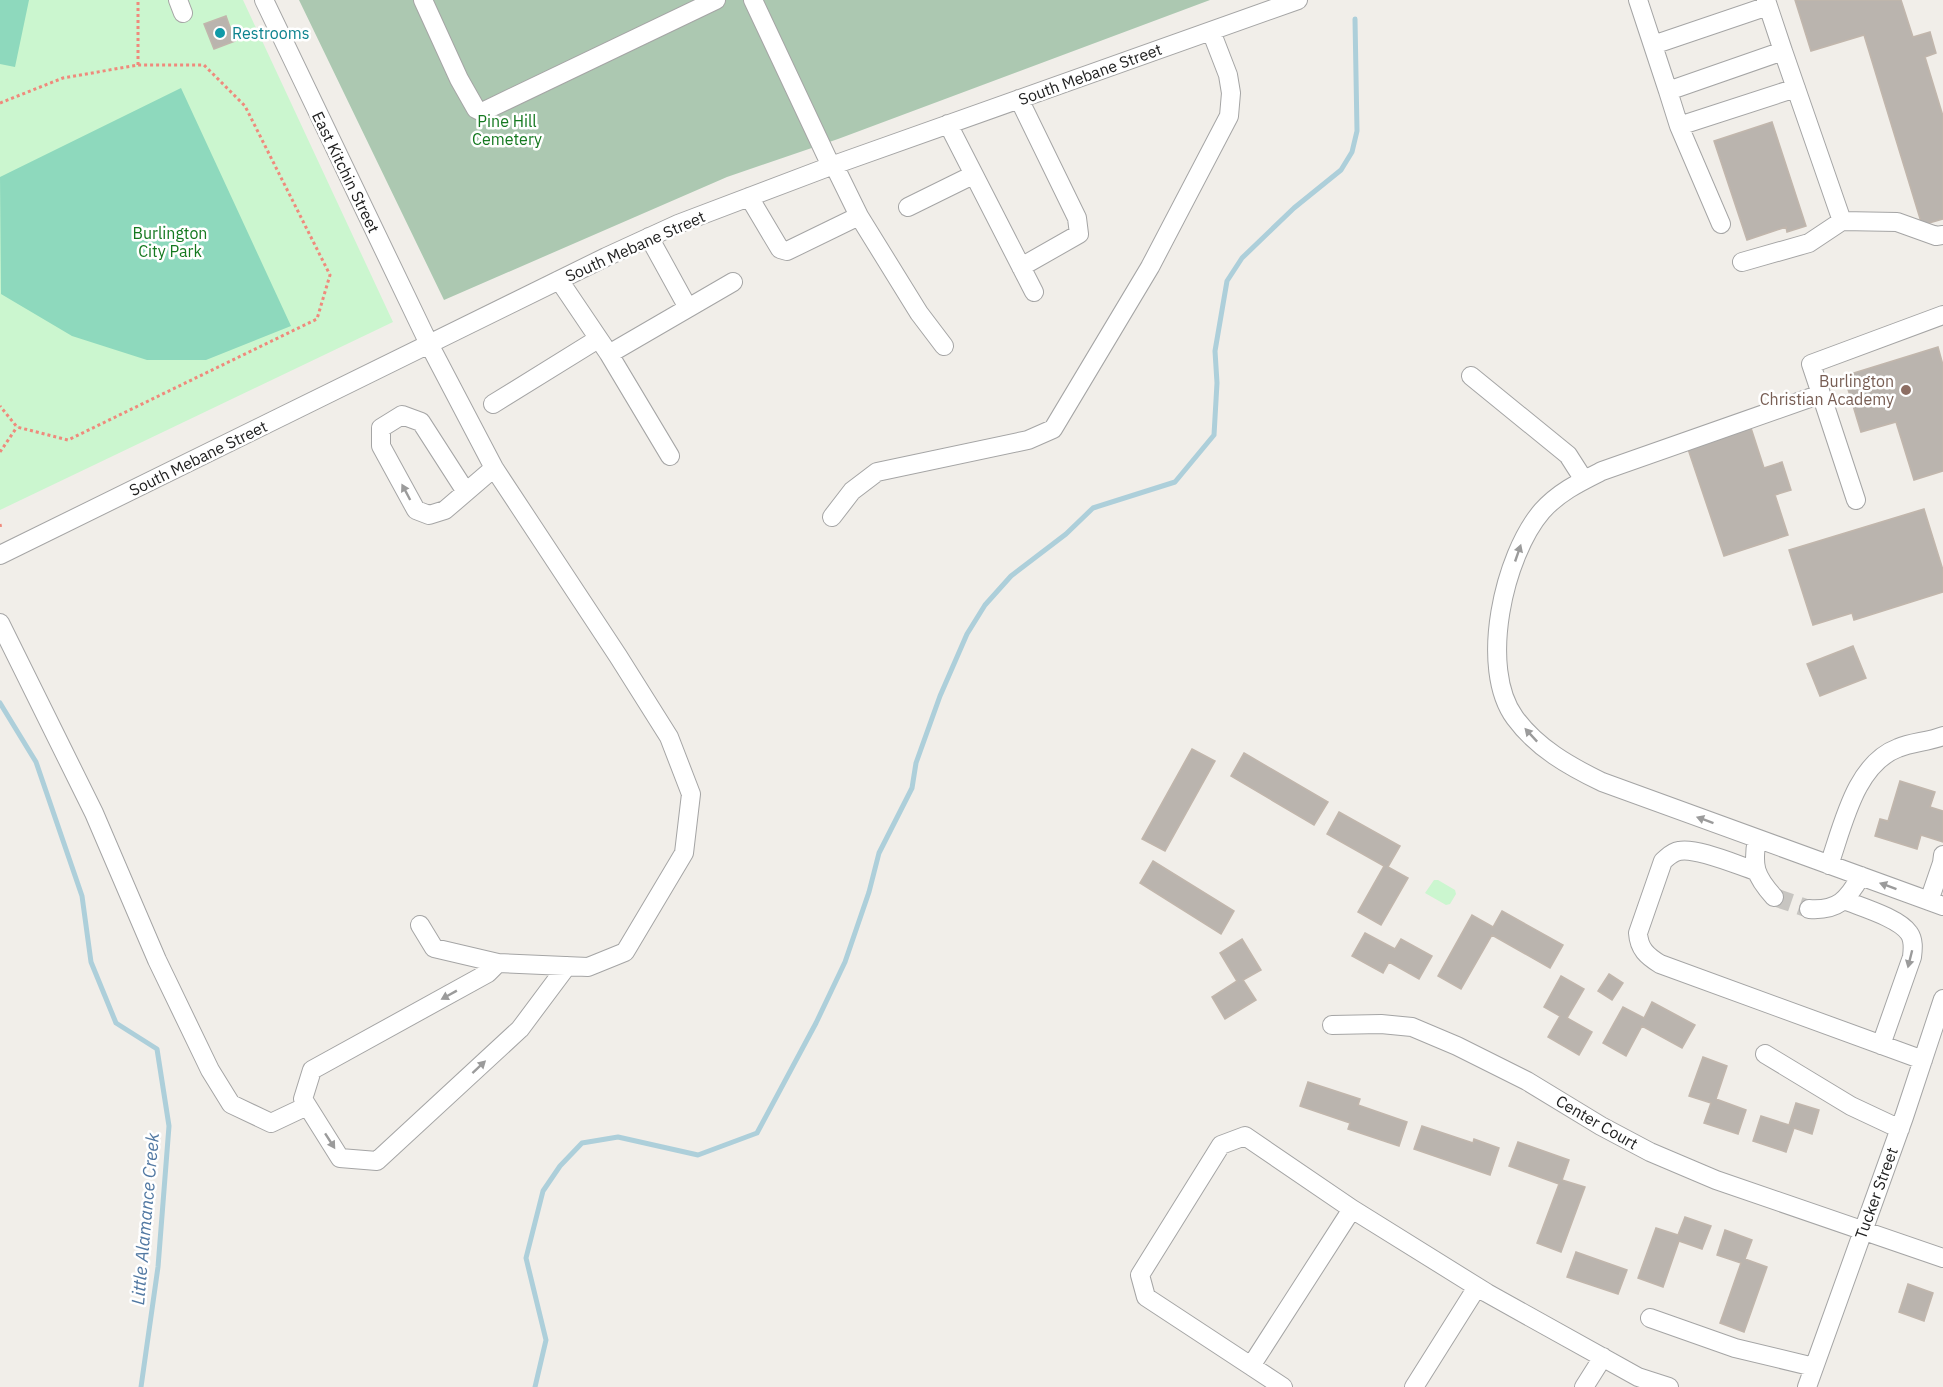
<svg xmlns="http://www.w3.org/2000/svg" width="1943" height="1387" font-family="'IBM Plex Sans',sans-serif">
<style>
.cemetery{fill:#acc8b1}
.park{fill:#cbf6cf}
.pitch{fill:#8ed9bd}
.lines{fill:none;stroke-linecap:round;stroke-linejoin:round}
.stream{stroke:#adcfda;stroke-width:5}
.building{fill:#bab4ae;stroke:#c1b6ac;stroke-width:1.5}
.minor-tunnel{stroke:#c7c5c1;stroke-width:18;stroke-dasharray:18 9;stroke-linecap:butt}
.minor-casing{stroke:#a5a5a5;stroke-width:20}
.path{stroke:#ef8a7c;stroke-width:3;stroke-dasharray:3 3;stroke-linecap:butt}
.minor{stroke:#fff;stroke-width:18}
.oneway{fill:#9b9b9b}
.culture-dot{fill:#0f9aa8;stroke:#fff;stroke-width:2}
.education-dot{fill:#8d6e63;stroke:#fff;stroke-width:2}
.labels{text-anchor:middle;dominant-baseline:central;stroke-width:5;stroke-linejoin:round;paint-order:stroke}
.culture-label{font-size:16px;fill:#0d838f;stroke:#fff;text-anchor:start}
.street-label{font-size:16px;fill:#212121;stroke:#fff}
.park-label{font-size:16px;fill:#157920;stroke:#fff}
.education-label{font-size:16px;fill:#785e54;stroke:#fff;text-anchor:end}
.water-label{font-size:18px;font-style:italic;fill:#5178a2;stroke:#fff}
</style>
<rect width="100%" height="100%" fill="#f1eee9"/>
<!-- cemetery -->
<path class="cemetery" d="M299 0H1210L838 139 727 177 444 300Z"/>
<!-- park -->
<path class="park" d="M0 0H243L393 322 0 510Z
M1434 880H1438L1455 890 1456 894 1450 904 1446 905 1425 893Z"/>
<!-- pitch -->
<path class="pitch" d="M0 0H29L15 67 0 64Z
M181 88 291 326 206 360H147L72 336 1 294 0 177Z"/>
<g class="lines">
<!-- stream -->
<path class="stream" d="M0 703 36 762 82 896 91 962 116 1023 157 1049 169 1126 158 1267 141 1387
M535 1387 546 1340 526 1258 543 1191 560 1166 582 1143 618 1137 698 1155 757 1133 816 1023 845 962 869 892 879 853 912 788 916 763 940 696 967 634 985 605 1011 576 1066 534 1093 508 1175 482 1214 435 1217 383 1215 351 1227 281 1242 258 1294 208 1341 170 1352 152 1357 131 1355 19"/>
</g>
<!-- building -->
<path class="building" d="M1795 0H1901L1913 37 1930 32 1936 53 1925 57 1943 116V219L1922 225 1864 35 1811 51Z
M226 16 235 41 214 49 204 24Z
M1772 122 1806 226 1787 232 1786 227 1747 240 1714 141Z
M1938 347 1943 365V471L1914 480 1896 422 1861 432 1844 376Z
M1751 428 1764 468 1782 462 1791 490 1775 495 1788 535 1724 556 1688 449Z
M1924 509 1943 570V592L1854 620 1852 613 1813 625 1789 550Z
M1853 646 1866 678 1820 696 1807 664Z
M1192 749 1215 761 1165 851 1142 839Z
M1244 753 1328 802 1314 825 1231 776Z
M1900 781 1935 792 1930 807 1943 811V842L1921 835 1917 849 1875 836 1880 819 1888 821Z
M1339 812 1400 846 1388 867 1408 878 1381 925 1358 912 1384 866 1327 834Z
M1153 861 1234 911 1221 934 1140 883Z
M1502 911 1563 945 1550 968 1492 935 1461 989 1438 976 1472 915 1493 927Z
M1365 933 1395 949 1401 939 1432 956 1419 979 1389 962 1383 973 1352 956Z
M1242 939 1261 970 1243 980 1256 1000 1225 1019 1212 997 1237 981 1220 953Z
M1609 974 1623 983 1612 1000 1598 991Z
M1561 976 1584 989 1567 1018 1592 1032 1579 1055 1548 1037 1560 1016 1544 1007Z
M1652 1002 1695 1025 1682 1048 1642 1026 1626 1056 1603 1043 1623 1007 1644 1018Z
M1703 1057 1727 1066 1716 1099 1746 1110 1738 1134 1704 1123 1711 1103 1689 1096Z
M1308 1082 1360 1099 1358 1105 1407 1122 1399 1146 1348 1129 1350 1123 1300 1106Z
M1796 1103 1819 1110 1812 1134 1794 1128 1786 1152 1753 1141 1761 1116 1789 1125Z
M1422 1126 1473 1143 1474 1139 1499 1148 1490 1175 1414 1149Z
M1518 1142 1569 1160 1562 1180 1585 1187 1561 1252 1537 1243 1559 1184 1509 1166Z
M1685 1217 1711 1226 1702 1249 1679 1241 1663 1287 1638 1278 1656 1228 1678 1235Z
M1725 1230 1752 1240 1745 1259 1767 1267 1744 1332 1720 1323 1741 1263 1717 1255Z
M1576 1252 1627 1270 1618 1294 1567 1277Z
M1908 1284 1933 1293 1924 1321 1899 1312Z"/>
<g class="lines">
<!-- minor-tunnel -->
<path class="minor-tunnel" d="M1774 897 1809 909"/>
<!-- minor casing -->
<g class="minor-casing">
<path id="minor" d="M178 0 183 13
M264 0 429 344 494 468 618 656 669 737 691 794 684 853 625 952 588 967 498 963 434 948 420 925
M423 0 459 79 476 109 482 112 716 0
M753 0 831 166
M1638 0 1668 91 1783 51 1842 221 1897 222 1936 236 1943 235
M1766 0 1783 51
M1653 45 1768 6
M1668 91 1679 126 1796 88
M1019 99 1077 218 1079 234 1021 267
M948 124 1034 292
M1679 126 1721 224
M749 197 780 249 787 251 859 216 834 165
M908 207 973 175
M859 216 919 313 944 346
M649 237 688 308
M1742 262 1809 243 1842 221
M559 280 609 354 670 456
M1943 315 1811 364 1821 394 1602 471C1580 482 1559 492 1542 511 1504 555 1478 668 1515 718 1537 748 1569 766 1602 782L1943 906
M609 354 733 282
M1471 376 1568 455 1584 480
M1821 394 1856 500
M493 404 598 339
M466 492 421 422 402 415 381 428V446L416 510 429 515 445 510 494 468
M832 517 852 491 877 472 1028 440 1053 429 1150 267 1229 116 1231 93 1228 75 1211 31
M0 555 606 257 678 224 831 166 1298 0
M0 623 94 813 157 960 210 1070 231 1104 271 1123 307 1106
M1757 839C1752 866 1755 876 1774 897
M1829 865C1843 826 1855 764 1898 748 1912 742 1928 742 1943 736
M1756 871C1737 865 1696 847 1679 851 1672 852 1668 857 1663 861L1638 933C1639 949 1647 956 1660 964L1923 1060
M1844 900C1861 907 1899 918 1909 933 1914 940 1913 949 1912 957L1881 1045
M1929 901 1942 863 1943 855
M1809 909C1838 911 1847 900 1861 876
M498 963 488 973 312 1070 303 1099 340 1158 377 1161 520 1029 567 966
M1332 1025 1381 1024 1412 1027 1457 1046 1527 1081 1601 1126 1650 1152 1716 1180 1943 1258
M1765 1054 1851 1106 1900 1129
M1650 1318 1735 1348 1814 1367
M1251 1366 1146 1297 1140 1275 1221 1145 1245 1136 1352 1209
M1283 1387 1251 1366 1352 1209 1487 1293 1638 1377 1669 1387
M1414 1387 1477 1287
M1584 1387 1603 1357
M1807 1387 1904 1117 1943 999"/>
</g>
<!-- path -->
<path class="path" d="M138 65V0
M0 103 63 78 138 65H204L245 106 330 275 317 319 68 440 17 427 0 406
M0 452 17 427
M0 524 1 529"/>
<!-- minor -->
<use href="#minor" class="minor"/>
</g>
<!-- one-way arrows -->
<defs><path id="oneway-solid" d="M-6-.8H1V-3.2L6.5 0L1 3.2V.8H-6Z" transform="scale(1.5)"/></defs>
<g class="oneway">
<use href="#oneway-solid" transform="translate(406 492) rotate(-118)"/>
<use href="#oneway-solid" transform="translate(1518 553) rotate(-71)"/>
<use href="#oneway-solid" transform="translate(1531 735) rotate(-133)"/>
<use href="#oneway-solid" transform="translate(1705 820) rotate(-160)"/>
<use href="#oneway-solid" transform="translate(1888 886) rotate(-160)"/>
<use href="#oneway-solid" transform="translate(1910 959) rotate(104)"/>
<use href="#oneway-solid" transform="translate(449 995) rotate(151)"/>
<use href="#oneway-solid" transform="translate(479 1067) rotate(-43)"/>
<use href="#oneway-solid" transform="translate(330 1141) rotate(57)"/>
</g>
<!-- markers -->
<circle class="culture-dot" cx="220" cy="33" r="6"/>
<circle class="education-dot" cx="1906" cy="390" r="6"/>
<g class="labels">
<!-- culture labels -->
<g class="culture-label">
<text x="232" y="33">Restrooms</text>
</g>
<!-- street labels -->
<g class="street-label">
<text transform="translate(1090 74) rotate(-20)">South Mebane Street</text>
<text transform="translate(346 172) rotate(64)">East Kitchin Street</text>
<text transform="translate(635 246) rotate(-24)">South Mebane Street</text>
<text transform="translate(198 458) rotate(-26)">South Mebane Street</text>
<text transform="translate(1597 1122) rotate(30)">Center Court</text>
<text transform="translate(1876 1193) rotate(-70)">Tucker Street</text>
</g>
<!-- park labels -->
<g class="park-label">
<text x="507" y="121">Pine Hill<tspan x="507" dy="18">Cemetery</tspan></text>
<text x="170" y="233">Burlington<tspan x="170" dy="18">City Park</tspan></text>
</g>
<!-- education labels -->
<g class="education-label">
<text x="1894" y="381">Burlington<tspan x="1894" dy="18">Christian Academy</tspan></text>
</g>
<!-- water labels -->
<g class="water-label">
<text transform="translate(145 1219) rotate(-85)">Little Alamance Creek</text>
</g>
</g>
</svg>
